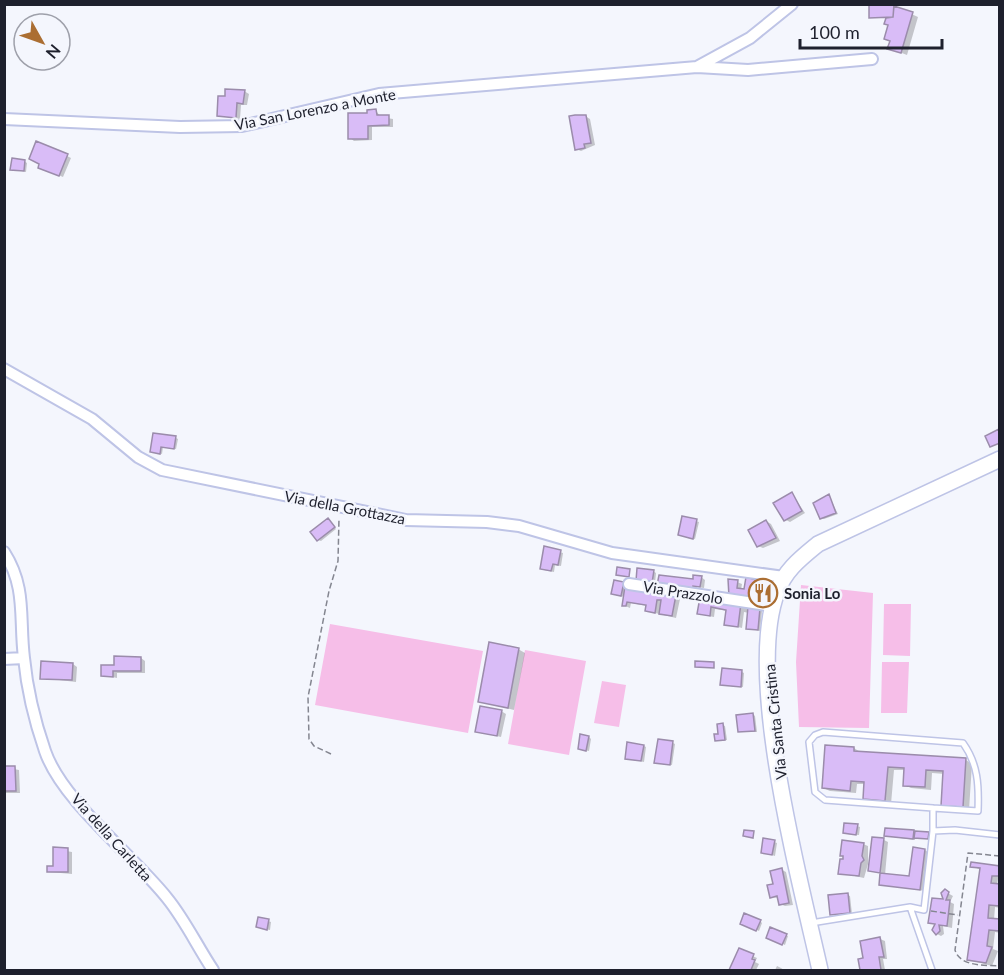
<svg xmlns="http://www.w3.org/2000/svg" width="1004" height="975" font-family="Lato,sans-serif">
<style>
.green{fill:#f6bee8}
.shadow{fill:#0003}
.building{fill:#d9bcf7;stroke:#9b8cab;stroke-width:1.5}
.lines{fill:none;stroke-linecap:round;stroke-linejoin:round}
.lane-casing{stroke:#bec4e6;stroke-width:8}
.street-casing{stroke:#bec4e6;stroke-width:14}
.secondary-casing{stroke:#bec4e6;stroke-width:18}
.path{stroke:#848690;stroke-width:1.5;stroke-dasharray:6 3;stroke-linecap:butt}
.lane{stroke:#fff;stroke-width:5}
.street{stroke:#fff;stroke-width:10}
.secondary{stroke:#fff;stroke-width:15}
.labels{text-anchor:middle;dominant-baseline:central;stroke-width:5;stroke-linejoin:round;paint-order:stroke}
.street-label{font-size:15px;fill:#1e202d;stroke:#f4f6fd}
.poi-label{font-size:15px;font-weight:bold;fill:#1e202d;stroke:#f4f6fd;text-anchor:start}
</style>
<rect width="100%" height="100%" fill="#f4f6fd"/>
<!-- green -->
<path class="green" d="M801 585 873 593 869 728 799 727 796 662Z
M884 604H911L910 656 883 655Z
M330 624 483 651 468 733 315 705Z
M525 650 586 661 569 755 508 744Z
M882 662H909L907 713H881Z
M602 681 626 685 619 727 594 723Z"/>
<!-- shadow -->
<path class="shadow" d="M871 6H894L918 17 907 55 889 48 891 41 887 18 871 17Z
M244 91 249 94 247 105H241L240 119 219 116 226 98Z
M376 111 381 117 393 119V127H372V140L354 141 350 138 368 114Z
M585 116 590 119 595 145 581 151 576 149Z
M67 156 71 158 63 177 44 169Z
M24 161 27 163 26 172 12 169Z
M176 438 178 439 176 449 163 447 162 454 152 451Z
M792 494 805 513 790 522 786 520Z
M829 496 838 514 824 519 821 518Z
M684 518 699 522 695 539 682 536Z
M330 521 336 529 321 541 318 540Z
M766 521 771 524 780 541 763 548 758 546Z
M545 548 563 553 561 566 555 565 554 572 544 570Z
M653 571 656 573 655 584 640 582Z
M701 577 705 580 704 588 697 587V591L663 586Z
M737 582 742 584 741 590 762 584 767 586 765 603 729 587Z
M623 583 680 599 676 618 651 612 647 610V606L631 603 630 608 623 605 625 597 616 595Z
M701 599 760 609 762 611 760 631 747 628 749 613 744 612 742 628 726 624 728 611 715 609 714 617 703 615 699 613Z
M518 649 525 653 514 710 479 701Z
M141 658 145 661V673H117V678L103 675 115 666Z
M73 664 77 667 76 682 42 678Z
M742 672 744 673 743 687 722 684Z
M501 711 506 714 501 737 477 731Z
M753 714 755 716 757 732 739 731Z
M723 725 725 726 727 740 719 741 716 740Z
M589 737 591 739 589 751 579 749Z
M673 743 675 744 672 765 658 763Z
M644 746 646 747 644 762 626 758Z
M854 748 860 752 966 760 972 764 969 810 948 808 942 805 945 774 932 773 931 790 911 788 905 785 906 770H894L891 804 871 802 864 798 865 784H857L856 793 830 791 823 788Z
M4 767 19 770 20 793H4Z
M857 826 860 827 859 835 847 834Z
M913 832 928 834V838L915 837V840L886 836Z
M884 840 888 842 885 875 911 878 925 850 929 853 925 891 881 884 882 874 870 870Z
M774 842 777 843 775 856 763 852Z
M863 844 868 846V864L864 878 840 873 844 861Z
M55 849 72 852V874L49 872 55 868Z
M972 866 1000 867 997 885 1000 908 995 907 994 920 1000 921V933L995 932 993 949 998 951 992 966 969 960 981 870Z
M782 870 786 872 793 905 785 906 780 904 779 898 771 897Z
M944 891 953 896 950 902 954 904 952 928 943 926 944 934 941 936 937 934 936 925 930 922 945 901Z
M848 895 850 896 852 914H832Z
M259 918 271 922 270 930 260 928Z
M760 921 762 923 759 931 744 924Z
M786 935 788 936 785 945 770 938Z
M880 939 885 941 887 959H883L885 970H862L860 960H864Z
M739 950 757 958 755 962 759 964 756 970H730Z
M777 966 781 968 784 970H775Z"/>
<!-- building -->
<path class="building" d="M869 4H894L893 17 869 18Z
M894 6 913 12 901 53 887 49 890 41 884 39 888 25 884 24 886 18 893 17Z
M225 89 245 90 243 104 237 103 236 118 217 116 218 96H225Z
M376 109 377 115H389V125L368 126V139H348V113H367V110Z
M575 115H586L591 143 584 144 585 148 575 150 569 116Z
M36 141 68 154 59 176 38 168 39 164 29 159Z
M12 158 25 160 24 171 10 170Z
M999 429 1000 443 990 447 985 436Z
M153 433 176 436 174 449 161 447 160 454 150 452Z
M792 492 802 511 784 521 773 503Z
M829 494 836 513 820 519 813 503Z
M682 516 697 519 693 539 678 535Z
M328 518 335 527 317 541 310 532Z
M766 520 776 538 757 547 748 530Z
M544 546 561 550 558 565 553 564 551 571 540 569Z
M617 567 630 569 629 577 616 575Z
M637 568 654 570 652 583 636 581Z
M659 575 693 579V575L702 576 700 587 693 586V589L657 585Z
M746 577 763 582 761 601 729 597 728 579 738 580 737 588 744 589Z
M614 580 624 582 621 596 611 594Z
M625 586 676 595 672 616 659 614 661 600H657L655 613 645 611 646 605 627 602 626 606H622Z
M700 597 741 603 738 627 724 625 726 610 711 607 710 616 697 614Z
M748 606 760 608 758 630 746 629Z
M489 642 519 648 508 708 478 702Z
M114 656 141 657V671H113V677L101 676V665H114Z
M41 661 73 663 72 680 40 679Z
M695 661 714 662V668L695 667Z
M722 668 742 670 741 687 720 685Z
M480 706 502 710 497 736 475 732Z
M753 713 755 731 738 732 736 715Z
M723 723 725 740 715 741 714 734H718L717 724Z
M580 734 589 736 586 751 578 749Z
M658 739 673 741 670 765 654 763Z
M627 742 644 745 641 761 625 759Z
M825 745 854 747V751L966 758 963 807 941 806 943 771 926 770 925 787 903 786 904 768 888 767 885 801 863 799 864 782 851 781 850 791 822 788Z
M4 766H15L16 791H4Z
M844 823 858 824 856 835 843 833Z
M885 828 914 830 913 839 884 836Z
M744 830 754 831 753 838 743 836Z
M915 831 929 832 928 839 914 838Z
M872 837 884 838 880 873 868 871Z
M763 838 775 840 772 855 761 853Z
M842 840 864 843 862 856 864 860 861 863 859 876 838 874 840 859H843V856H840Z
M53 847 68 848V872H47V866H53Z
M913 847 925 849 920 890 879 885 880 873 909 876Z
M971 862 1000 866V876H992L991 883 1000 884V906L989 905 988 918 1000 919V931L989 930 987 946 992 947 986 963 967 960 980 868 970 867Z
M782 868 789 903 779 905 777 896 770 898 767 885 773 884 770 871Z
M945 889 949 892 946 900H950L947 926 939 925 940 931 936 935 932 930 935 924 928 923 932 898 943 899 941 893Z
M848 893 850 913 830 915 828 895Z
M744 913 761 920 756 931 740 924Z
M258 917 269 919 267 930 256 927Z
M770 927 787 934 782 945 766 938Z
M880 937 884 957H879L881 970H860L858 959 863 958 860 941Z
M739 948 754 954 752 959 755 960 751 970H729Z"/>
<g class="lines">
<!-- lane casing -->
<g class="lane-casing">
<path id="lane" d="M933 808 978 811C979 785 978 764 963 743L823 732 815 735 809 742 815 792 825 800 933 808V831
M910 907 932 970
M811 923 910 907 924 910 933 831 955 830 1000 835"/>
</g>
<!-- street casing -->
<g class="street-casing">
<path id="street" d="M697 67 748 70 872 59
M4 119 180 127 242 126 379 94 697 67 750 38 792 4
M4 369 92 419 138 457 162 470 406 520 487 522 519 526 612 553 784 577
M4 552C27 588 19 618 24 658 27 689 35 722 45 751 62 801 133 855 167 898 185 920 197 946 213 970
M629 584 773 606
M4 659 24 658"/>
</g>
<!-- secondary casing -->
<g class="secondary-casing">
<path id="secondary" d="M820 970C800 880 745 676 777 592 785 570 801 558 818 544L1000 459"/>
</g>
<!-- path -->
<path class="path" d="M331 754 314 746 309 739 308 697 329 591 338 561 339 518
M1000 856 968 853 955 950C960 967 985 965 1000 966
M931 911 958 915"/>
<!-- lane -->
<use href="#lane" class="lane"/>
<!-- street -->
<use href="#street" class="street"/>
<!-- secondary -->
<use href="#secondary" class="secondary"/>
</g>
<!-- icons -->
<defs>
<g id="restaurant-ring" transform="scale(1.5)"><circle r="9.5" fill="#f4f6fd" stroke="#ab6e32" stroke-width="1.5"/><path d="M-5-6h1v4h1v-4h1v4h1v-4h1v5L-1.5 .5V6h-2V.5L-5-1ZM5-6V6H3V1.5H1.5Q1.5-4 5-6Z" fill="#ab6e32"/></g>
</defs>
<g fill-rule="evenodd">
<use href="#restaurant-ring" x="763" y="593"/>
</g>
<g class="labels">
<!-- street labels -->
<g class="street-label">
<text transform="translate(315 109) rotate(-11)">Via San Lorenzo a Monte</text>
<text transform="translate(345 507) rotate(11)">Via della Grottazza</text>
<text transform="translate(683 592) rotate(9)">Via Prazzolo</text>
<text transform="translate(775 722) rotate(-96)">Via Santa Cristina</text>
<text transform="translate(112 837) rotate(48)">Via della Carletta</text>
</g>
<!-- poi labels -->
<g class="poi-label">
<text x="784" y="593">Sonia Lo</text>
</g>
</g>
<!-- border -->
<rect width="1004" height="975" fill="none" stroke="#1e202d" stroke-width="12"/>
<!-- north arrow -->
<g transform="translate(42 42) rotate(130)"><circle r="28" fill="#f4f6fd" stroke="#9ea0aa" stroke-width="1.5"/>
<path d="M0-4.5L10 22L0 15L-10 22Z" fill="#ab6e32"/>
<text y="-9" font-size="16" font-weight="bold" text-anchor="middle" fill="#1e202d">N</text>
</g>
<!-- scale -->
<path d="M800 39v9h142v-9" fill="none" stroke="#1e202d" stroke-width="3"/>
<text x="809" y="39" font-size="18" fill="#1e202d" stroke="#f4f6fd" stroke-width="4.5" paint-order="stroke">100 m</text>
</svg>
